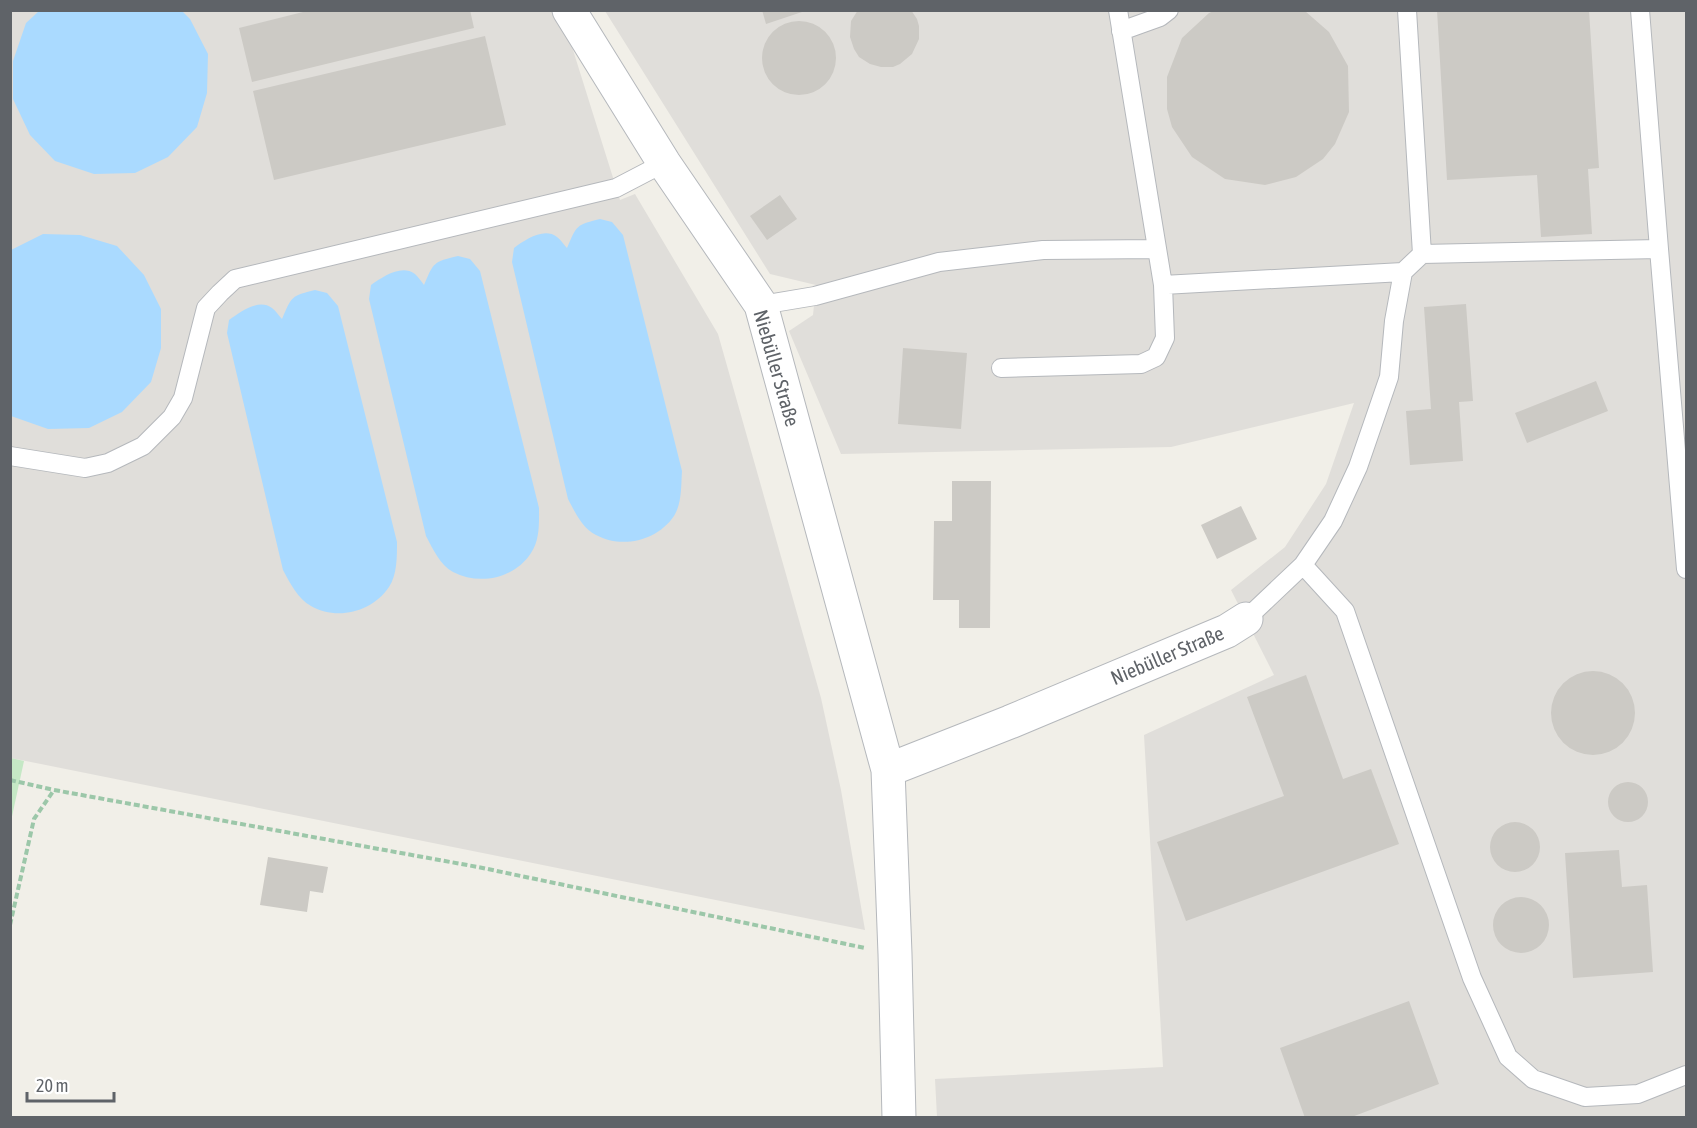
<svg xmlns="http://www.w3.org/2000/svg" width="1697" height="1128" font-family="'Asap Condensed',sans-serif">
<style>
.industrial{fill:#e0deda}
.green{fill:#c5e8c5}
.water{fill:#aadaff}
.building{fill:#cccac5}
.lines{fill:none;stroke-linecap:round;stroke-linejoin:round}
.service-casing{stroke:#b5b8bc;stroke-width:20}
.minor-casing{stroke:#b5b8bc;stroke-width:35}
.path{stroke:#9cc7a9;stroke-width:4;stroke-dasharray:6 3;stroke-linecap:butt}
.service{stroke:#fff;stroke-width:18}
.minor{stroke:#fff;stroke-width:33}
.labels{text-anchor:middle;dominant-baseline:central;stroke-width:4.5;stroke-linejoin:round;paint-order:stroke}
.street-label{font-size:20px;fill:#5f6368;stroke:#fff}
</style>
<rect width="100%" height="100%" fill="#f1efe8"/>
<!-- industrial -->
<path class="industrial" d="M11 11H552L568 34 620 200 635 194 718 334 821 698 841 790 865 930 11 758Z
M605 11H1686V1117H937L935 1079 1163 1067 1144 735 1274 675 1231 590 1285 547 1326 484 1354 403 1171 447 841 454 789 331 813 315 816 285 770 274Z"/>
<!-- green -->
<path class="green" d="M11 758 24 761 11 821 10 758Z"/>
<!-- water -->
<path class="water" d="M39 11H182L190 19 208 54 207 93 197 127 168 157 135 173 94 174 55 161 30 135 13 99V61L26 23Z
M600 219 612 222 623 235 682 471C681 486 682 503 674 516 657 541 622 549 596 535 582 528 575 512 568 499L512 262 514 248C525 240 544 227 557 237 561 240 564 245 567 248 577 225 576 225 600 219Z
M43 234 80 235 117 246 144 275 161 309V348L151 382 122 412 89 428 48 429 11 416V250Z
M458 256 470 259 480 271 539 508C539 523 540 540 531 553 515 578 480 586 453 572 440 565 433 549 426 536L369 299 371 285C383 277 401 264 415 274 418 277 422 282 424 285 434 262 433 262 458 256Z
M315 290 327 293 338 306 397 542C397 557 397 575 389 587 372 612 337 621 311 606 298 599 290 583 283 570L227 333 229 320C240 312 259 298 272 308 276 311 279 316 282 319 292 296 291 296 315 290Z"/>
<!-- building -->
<path class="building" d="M311 10H470L474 28 252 82 239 28Z
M762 10H805V11L766 24Z
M858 10H911L917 19 919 26V39L912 54 900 64 893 67H881L870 64 859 57 854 49 850 37 851 21Z
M1216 10 1305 11 1329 32 1348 66 1349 112 1335 144 1323 159 1296 177 1265 185 1225 179 1192 157 1172 127 1167 109V77L1182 38 1209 13Z
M1437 10H1589L1599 168 1588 169 1592 234 1541 237 1537 175 1447 180Z
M762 58a37 37 0 1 1 74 0a37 37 0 1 1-74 0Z
M485 36 506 125 274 180 253 91Z
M780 195 797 219 767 240 750 216Z
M1466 304 1473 401 1459 402 1463 461 1410 465 1406 411 1431 409 1424 307Z
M903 348 967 353 961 429 898 424Z
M1596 381 1608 411 1527 443 1515 413Z
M952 481H991L990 628H959V600H933L934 521H952Z
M1241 506 1257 539 1217 559 1201 525Z
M1551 713a42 42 0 1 1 84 0a42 42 0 1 1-84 0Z
M1306 675 1343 779 1371 769 1399 844 1186 921 1157 842 1284 796 1247 697Z
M1608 802a20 20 0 1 1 40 0a20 20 0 1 1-40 0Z
M1490 847a25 25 0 1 1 50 0a25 25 0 1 1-50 0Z
M1619 850 1622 887 1647 885 1653 972 1573 978 1565 853Z
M268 857 328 867 323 893 310 891 307 912 260 905Z
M1493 925a28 28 0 1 1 56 0a28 28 0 1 1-56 0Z
M1409 1001 1439 1084 1349 1118H1305L1280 1048Z"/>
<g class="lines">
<!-- service casing -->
<g class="service-casing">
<path id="service" d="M1407 10 1422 254
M1640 10 1659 249
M1121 31 1160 17 1169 10
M1163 285 1403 272
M761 305 815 296 939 262 1043 250 1156 249
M1001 368 1141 364 1156 357 1165 338 1163 285 1118 10
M10 456 85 468 108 463 143 446 172 417 183 398 206 308 220 293 235 279 616 188 664 163
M1303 565 1345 611 1472 978 1508 1057 1533 1079 1585 1097 1638 1094 1686 1075
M1246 619 1303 565 1333 521 1358 467 1389 377 1394 321 1403 272 1422 254 1659 249 1686 569"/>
</g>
<!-- minor casing -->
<g class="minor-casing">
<path id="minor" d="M569 10 664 163 761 305 888 770 895 954 899 1118
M888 770 1010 722 1227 631 1246 619"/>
</g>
<!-- path -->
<path class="path" d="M10 780 54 790
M10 925 34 819 54 790 478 867 865 948"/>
<!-- service -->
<use href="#service" class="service"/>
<!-- minor -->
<use href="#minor" class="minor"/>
</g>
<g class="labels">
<!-- street labels -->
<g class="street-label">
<text transform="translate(777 368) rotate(74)">Niebüller Straße</text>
<text transform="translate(1167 655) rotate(-23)">Niebüller Straße</text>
</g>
</g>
<!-- border -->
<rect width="1697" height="1128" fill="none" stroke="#5f6368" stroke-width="24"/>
<!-- scale -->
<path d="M27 1092v9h87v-9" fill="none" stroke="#5f6368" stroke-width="3"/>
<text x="36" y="1092" font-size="18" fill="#5f6368" stroke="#ffffff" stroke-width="4.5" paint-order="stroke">20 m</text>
</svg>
